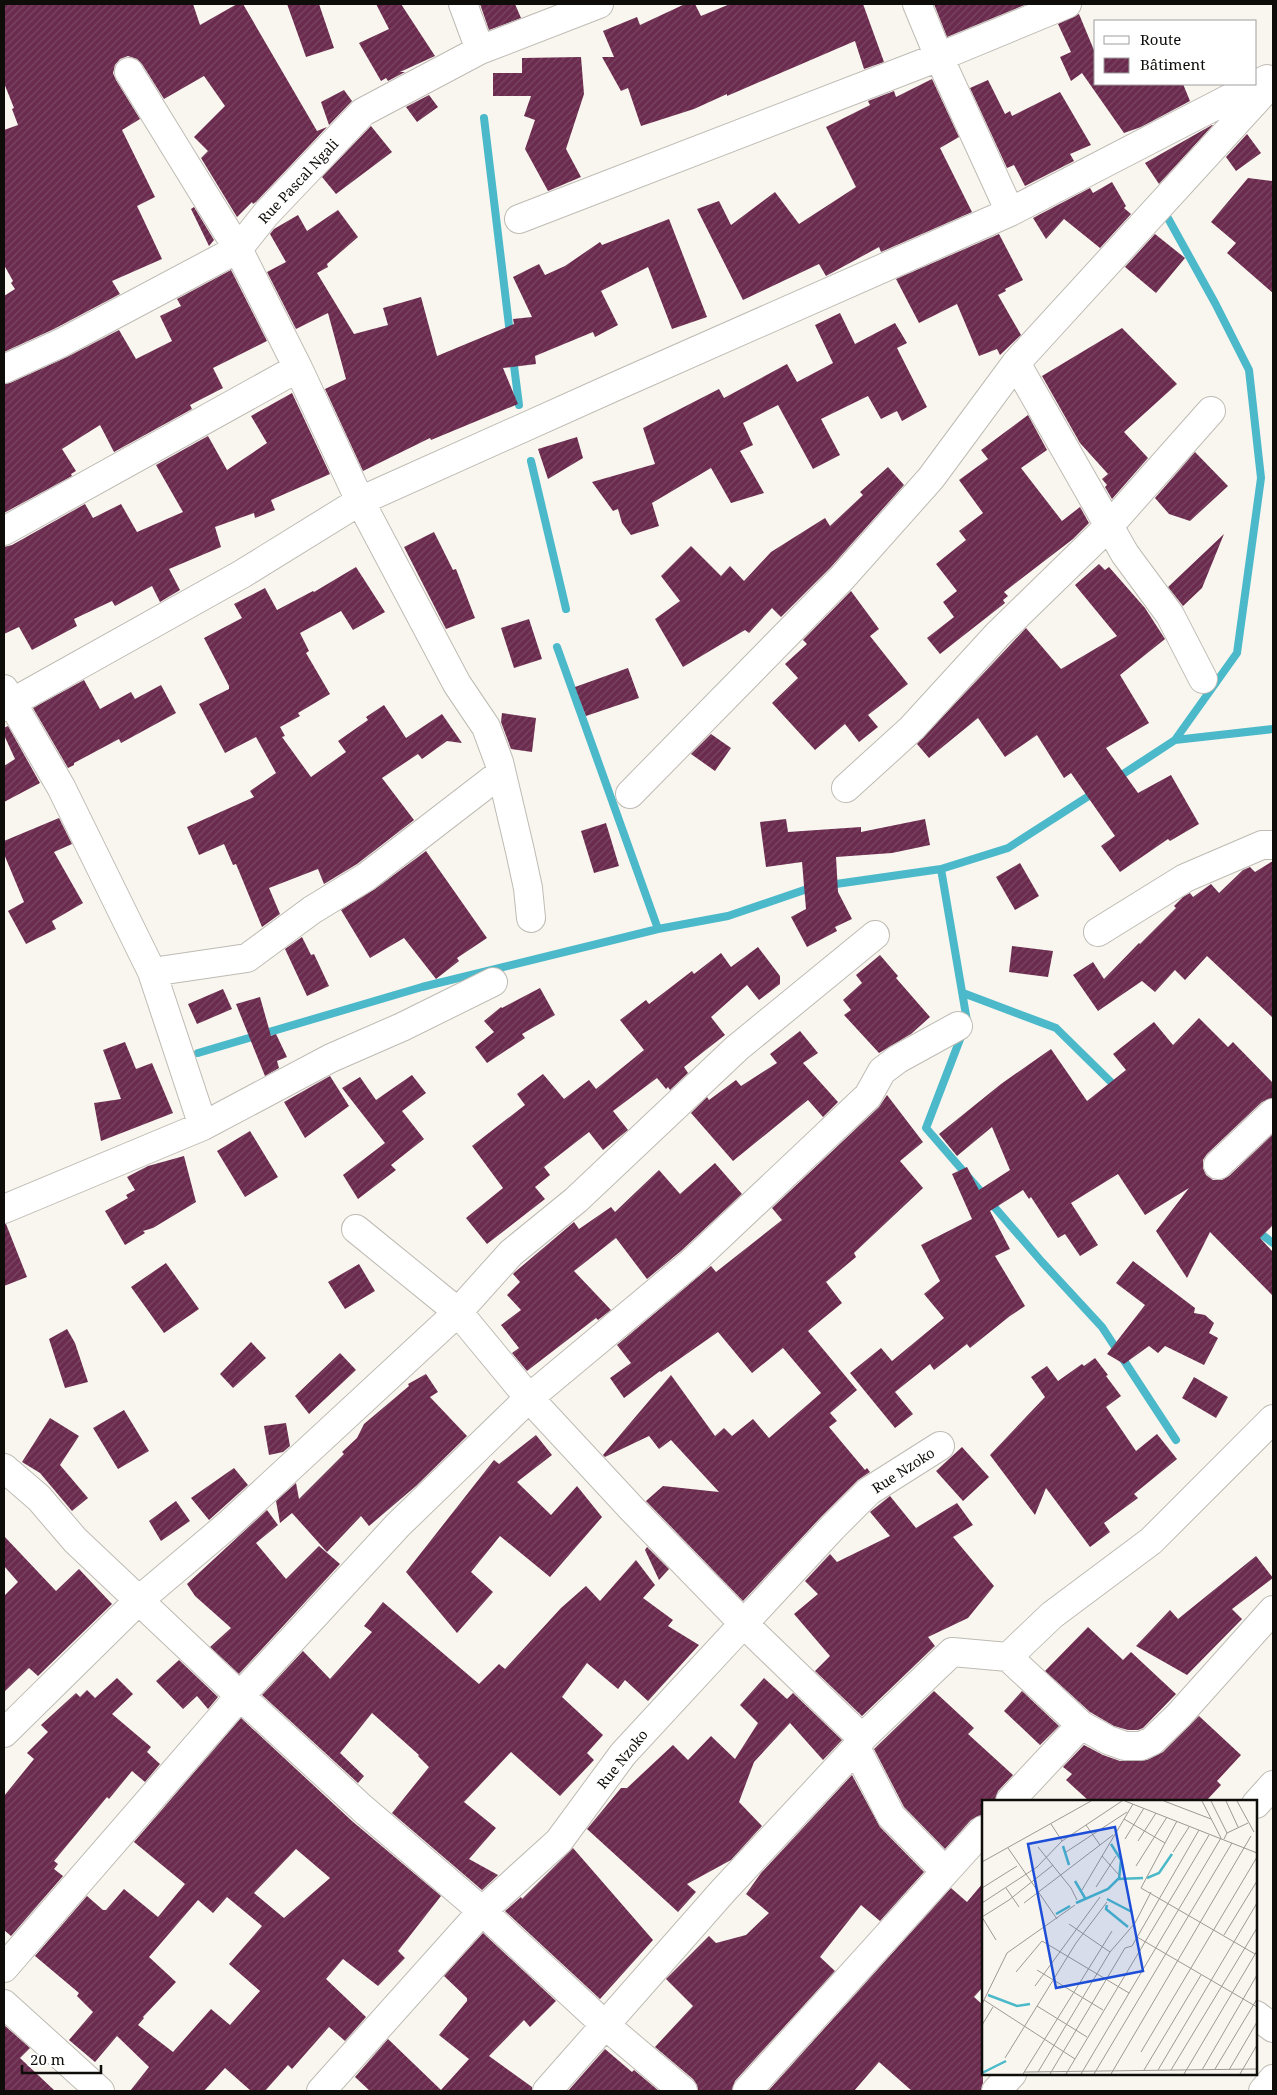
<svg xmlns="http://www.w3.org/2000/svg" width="1277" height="2095" font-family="'Noto Serif',serif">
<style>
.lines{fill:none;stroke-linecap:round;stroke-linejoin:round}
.stream{stroke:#4bb9c9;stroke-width:8}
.building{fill:url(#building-hatch);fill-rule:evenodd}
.minor-casing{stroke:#bebbb4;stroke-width:30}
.minor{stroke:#fff;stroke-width:28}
.labels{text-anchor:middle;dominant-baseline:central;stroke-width:5;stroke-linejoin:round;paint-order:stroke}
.street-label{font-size:14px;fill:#0e0d0a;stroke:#fff}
.inset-river{fill:none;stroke:#4bb9c9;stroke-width:2.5}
.inset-road{fill:none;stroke:#9b9993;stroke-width:1}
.view{fill:#1d4ed8;fill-opacity:0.15;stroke:#1d4ed8;stroke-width:2.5}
.inset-edge{fill:none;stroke:#0e0d0a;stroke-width:2.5}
</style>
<defs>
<pattern id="building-hatch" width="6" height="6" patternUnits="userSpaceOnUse" patternTransform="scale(1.25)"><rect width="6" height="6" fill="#6b2b4e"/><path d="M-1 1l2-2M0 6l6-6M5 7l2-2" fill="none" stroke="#7a4763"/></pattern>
</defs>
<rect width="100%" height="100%" fill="#f9f6ef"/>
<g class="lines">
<!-- stream -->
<path class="stream" d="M484 118 510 334
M1164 211 1215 303 1249 370 1261 478 1237 653 1175 740
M513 358 519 405
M531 461 566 609
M557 647 658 929
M1117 778 1175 740 1273 729
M941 869 967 1021 926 1128 1042 1262 1102 1327 1176 1440
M829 885 941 869 1008 848 1095 792
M963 993 1056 1028 1118 1089
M198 1053 422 987 658 929 728 916 813 887
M1257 1227 1261 1234 1273 1243"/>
</g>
<!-- building -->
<path class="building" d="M4 4H193L200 25 237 4H243L317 131 327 127 256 202 253 204 252 202 237 217 201 158 208 151 194 137 225 106 204 76 164 99 142 64 137 59 128 56 120 59 115 65 113 73 116 80 140 119 122 130 155 197 137 206 162 259 112 281 120 294 54 329 4 352V296L15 289 11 283 13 281 4 265V130L18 125 12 109 14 108 4 83Z
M287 4H319L334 48 306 57Z
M376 4H401L435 56 400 72H405L388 81 386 78 381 81 359 43 389 29Z
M480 4H515L521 18 489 30Z
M685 4H695L701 16 730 4H863L884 62 864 69 855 41 727 96V94L694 109 641 126 628 88 621 91 602 57H614L603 31 637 17 640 25Z
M934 4H1027L947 37Z
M1079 14 1096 55V84H1183L1190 101 1141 127 1124 133 1082 73 1071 81 1060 57 1071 52 1058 24Z
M581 57 584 94 566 149 581 177 548 191 525 149 535 120 524 116 531 96H493V73H522V58Z
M932 79 959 137 940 148 972 212 881 252 879 247 826 276 819 264 743 300 697 209 719 201 731 225 775 192 799 224 856 187 826 127 870 105 868 101 894 91 896 97Z
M988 80 1005 114 1010 111 1012 116 1060 92 1091 145 1070 154 1074 161 1025 186 1014 165 1007 168 970 88Z
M344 90 352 101 329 125 321 102Z
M429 95 438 107 417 122 406 107Z
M1212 125H1213L1159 184 1145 163Z
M371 126 392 152 336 194 322 177Z
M1247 134 1261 153 1236 171 1226 157Z
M1248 178 1273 181V293L1227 253 1236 243 1211 222Z
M1112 182 1126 206 1124 208 1131 214 1100 248 1064 219 1046 239 1033 218 1090 188 1093 193Z
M194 207 214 240 209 246 191 209Z
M338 210 358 237 327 264 328 267 317 273 354 334 388 325 383 308 421 297 437 356 514 324 513 319 532 317 513 277 539 264 545 275 565 266 600 242 602 245 669 219 707 317 672 329 648 267 601 291 618 325 595 337 593 332 535 356 536 364 503 368 518 404 431 440 430 438 363 471 325 389 346 379 328 313 296 329 267 272 286 262 270 234 274 229 298 215 307 231Z
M999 234 1023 280 1005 289 1006 291 998 295 1021 335 1000 355 997 349 979 356 957 304 919 323 896 279Z
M1155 234 1185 258 1156 293 1125 267Z
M231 270 267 341 213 368 223 388 190 405 192 409 114 452 100 425 62 449 76 471 71 474 72 476 4 513V384L10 383 67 357 119 330 136 359 172 341 160 316 181 306 177 299Z
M840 313 855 344 895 323 907 343 897 348 927 407 902 421 897 411 881 419 868 396 821 419 840 455 813 469 778 405 743 423 753 445 740 451 764 493 731 503 711 468 652 503 659 526 631 535 622 523 618 509 613 511 592 482 655 464 643 428 719 389 724 398 787 364 797 382 833 363 815 325Z
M1122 328 1177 384 1124 432 1148 458 1112 499 1105 487 1107 485 1102 479 1108 474 1080 443 1042 376Z
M292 393 330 474 271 500 275 510 255 518 254 513 215 527 221 547 169 569 180 590 160 602 152 586 115 606 112 601 74 619 77 626 32 650 19 627 4 634V547L12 545 85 504 93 518 121 504 137 532 183 512 156 465 208 436 227 470 267 443 251 416Z
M1028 415 1047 450 1021 468 1062 521 1080 507 1089 523 1073 539 1004 592 1008 596 1003 600 1005 603 940 654 927 638 954 617 943 602 957 591 936 564 966 540 959 531 983 513 959 480 988 459 981 450Z
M577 437 583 458 548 479 538 449Z
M1195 452 1228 486 1190 521 1169 514 1155 498Z
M888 467 904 485 831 567 781 617 772 608 749 633 745 630 683 667 655 619 680 601 661 576 691 546 721 576 730 566 744 581 771 552 825 518 830 526 863 495 860 492Z
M434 532 453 570 456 569 475 618 446 629 404 547Z
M1224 534 1202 588 1183 606 1168 587Z
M1099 564 1105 570 1109 567 1145 608 1165 639 1120 675 1149 723 1106 748 1138 793 1171 775 1199 824 1170 841 1168 839 1120 872 1101 846 1115 836 1071 773 1064 778 1037 735 1005 757 978 718 929 758 917 744 1026 628 1061 669 1117 636 1075 585Z
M356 567 385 612 353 630 341 611 300 633 309 651 306 653 330 694 298 713 300 716 280 727 285 736 282 737 311 777 346 752 338 741 368 720 366 717 384 705 406 738 442 714 462 743 447 741 422 759 418 754 382 778 414 820 357 864 324 884 318 869 269 888 280 914 262 927 236 864 233 865 224 844 199 855 187 827 254 797 250 791 276 773 256 737 225 753 199 704 229 689V686L204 638 242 618 234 604 265 588 277 610 313 591 314 592Z
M851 591 879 629 870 636 908 684 868 715 878 727 859 742 845 724 815 750 772 703 798 678 785 664 807 644 803 640Z
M529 619 542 659 514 668 501 628Z
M628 668 639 698 586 716 575 687Z
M84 680 100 709 131 692 135 699 161 685 176 713 121 743 119 739 74 763V765L68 768 33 708Z
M502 713 536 718 532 752 511 749 501 722Z
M8 726 40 783 4 802V766L15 759 4 735V728Z
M711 734 731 748 715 771 691 754Z
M59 818 72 844 54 852 83 903 52 921 56 929 26 944 8 911 24 902 4 854V841Z
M786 819 788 832 861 827V832L925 819 930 845 892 853 836 857 838 892 852 919 835 927 837 931 807 947 791 917 806 909 802 862 766 867 760 822Z
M606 823 619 866 594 873 581 831Z
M426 851 487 938 457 958 459 961 436 979 404 938 370 958 341 910 375 889Z
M1273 861V1018L1207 956 1185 980 1175 970 1155 992 1142 981 1098 1011 1073 975 1093 962 1104 979 1139 943 1140 944 1176 908 1174 906 1183 897 1190 893 1193 897 1211 884 1219 893 1243 870 1250 867 1255 872Z
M1020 863 1039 896 1015 910 996 877Z
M302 937 311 955 314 954 329 986 307 996 285 949Z
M1012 946 1053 951 1048 977 1009 972Z
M758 947 780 976V984L759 1000 747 985 711 1017 725 1035 684 1067 688 1073 670 1090 668 1087 666 1089 657 1078 613 1111 628 1130 603 1150 589 1132 544 1167 550 1175 535 1187 545 1199 487 1244 466 1218 503 1188 472 1146 525 1105 517 1094 543 1074 564 1099 589 1080 596 1089 644 1050 620 1020 646 1000 649 1004 692 971 694 974 721 953 731 967Z
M880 955 898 976 896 978 930 1017 911 1034 879 1053 844 1015 851 1010 843 1000 862 983 856 975Z
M540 988 555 1015 522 1034 525 1038 487 1063 475 1047 494 1032 484 1021 501 1007 502 1008Z
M223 989 232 1009 197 1024 188 1004Z
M260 997 271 1036 276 1034 287 1057 277 1061 279 1068 265 1076 236 1004Z
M1199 1018 1228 1047 1233 1042 1273 1083V1098L1262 1102 1207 1154 1203 1160V1168L1206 1175 1213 1180H1222L1229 1176 1273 1134V1225L1260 1238 1273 1252V1296L1210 1232 1187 1278 1156 1231 1189 1188 1145 1215 1118 1174 1071 1203 1098 1245 1080 1256 1065 1234 1058 1238 1031 1197 1029 1199 1023 1190 990 1211 1010 1249 995 1256 1025 1306 1010 1316 970 1348 967 1344 934 1370 930 1364 895 1392 913 1414 895 1428 850 1373 881 1348 892 1361 944 1318 924 1294 940 1281 921 1245 972 1219 952 1174 967 1167 979 1190 1010 1170 992 1127 957 1156 939 1134 1001 1084 1051 1049 1087 1101 1126 1070 1113 1054 1154 1022 1173 1045Z
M800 1031 818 1053 803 1063 838 1102 823 1117 808 1100 733 1161 691 1113 707 1097 709 1100 736 1080 741 1086 777 1063 770 1054Z
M125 1042 136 1069 152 1063 173 1113 101 1141 94 1103 121 1099 103 1050Z
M412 1075 426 1093 402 1111 424 1139 391 1165 396 1170 358 1199 343 1175 385 1143 342 1088 360 1077 376 1100Z
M330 1076 349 1106 305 1138 284 1102Z
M887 1095 923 1142 900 1161 923 1188 854 1253 856 1257 826 1282 842 1303 808 1331 857 1390 830 1413 837 1421 829 1427 865 1470 867 1468 870 1472 858 1480 821 1517 743 1601 646 1501 663 1486 719 1492 671 1440 659 1449 649 1436 605 1457 603 1455 671 1375 715 1436 724 1428 732 1436 753 1419 769 1438 821 1393 783 1348 752 1373 718 1332 661 1372 660 1371 624 1398 610 1378 631 1363 617 1345 711 1266 716 1272 782 1220 772 1208 879 1107Z
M250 1131 278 1177 245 1197 217 1151Z
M184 1156 196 1202 153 1228 143 1231 145 1233 125 1245 105 1211 128 1198 126 1195 135 1190 127 1177 148 1166Z
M715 1163 742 1194 681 1251 647 1279 616 1238 574 1271 611 1310 598 1320 596 1318 527 1371 512 1353 519 1348 501 1325 521 1310 507 1295 520 1282 513 1274 515 1272 574 1222 579 1229 611 1207 615 1212 659 1170 680 1194Z
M4 1224H6L27 1277 4 1286Z
M1133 1261 1195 1308 1194 1313 1205 1315 1214 1323 1209 1333 1218 1338 1204 1365 1165 1346 1158 1353 1149 1346 1124 1364 1107 1354 1145 1305 1116 1283Z
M166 1263 199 1309 164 1333 131 1287Z
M359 1264 375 1291 345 1309 328 1282Z
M67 1329 75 1343 88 1382 65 1388 49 1339Z
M251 1342 266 1358 233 1388 220 1374Z
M340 1353 356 1370 309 1414 295 1396Z
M1095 1358 1108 1375 1106 1376 1121 1396 1106 1407 1136 1451 1157 1434 1177 1459 1134 1494 1138 1498 1104 1523 1110 1532 1090 1547 1046 1488 1035 1515 990 1455 1045 1397 1031 1377 1047 1366 1058 1381 1082 1364 1084 1366Z
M426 1374 438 1392 430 1397 467 1436 416 1486 369 1526 361 1516 327 1552 292 1513 280 1523 276 1501 296 1483 299 1499 344 1454 342 1452 357 1438 364 1424 409 1386 408 1384Z
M1194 1377 1228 1397 1216 1418 1182 1398Z
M124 1410 149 1451 118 1469 93 1428Z
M50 1418 79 1436 60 1465 88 1498 72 1511 40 1473 22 1462Z
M286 1423 290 1446 283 1452 269 1455 264 1426Z
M536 1435 552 1455 517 1482 551 1515 577 1486 602 1517 550 1577 500 1536 471 1572 493 1592 457 1633 406 1572 494 1460 499 1464Z
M962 1447 989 1477 963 1501 936 1471Z
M234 1468 248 1485 209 1520 191 1498Z
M890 1496 916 1528 957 1503 973 1525 953 1537 994 1586 968 1618 928 1637 935 1646 862 1716 815 1671 830 1656 794 1614 818 1594 805 1581 830 1554 837 1562 890 1536 870 1512Z
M176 1501 190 1521 161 1541 149 1521Z
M267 1510 278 1525 256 1543 286 1579 319 1546 340 1564 239 1674 210 1647 231 1628 195 1596 187 1584Z
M4 1536 56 1591 79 1569 112 1604 38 1676 29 1668 4 1692V1596L18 1582 4 1566Z
M647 1547 669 1569 659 1580 645 1550Z
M1256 1556 1273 1578 1232 1609 1242 1619 1187 1675 1136 1646 1170 1610 1178 1619Z
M636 1560 655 1585 643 1598 673 1620 668 1626 699 1645 648 1701 625 1680 618 1689 587 1663 562 1697 603 1735 587 1753 594 1760 560 1796 511 1752 464 1802 496 1828 469 1859 498 1875 482 1890 392 1813 429 1767 418 1756 419 1755 372 1713 340 1753 364 1776 358 1783 262 1695 303 1651 330 1679 372 1632 364 1626 383 1602 479 1684 499 1664 505 1669 561 1608 586 1586 600 1601Z
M1088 1627 1123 1660 1131 1652 1176 1694 1143 1728 1138 1730H1128L1114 1726 1090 1712 1045 1671Z
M179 1660 218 1697 208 1709 197 1696 183 1709 156 1681Z
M117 1678 133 1694 112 1714 151 1747 147 1752 160 1764 145 1782 132 1771 109 1799 107 1797 54 1861 58 1864 54 1869 63 1876 11 1936 4 1930V1796L34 1759 27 1753 48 1732 41 1725 76 1693 80 1697 87 1690 95 1698Z
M764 1678 787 1699 793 1693 842 1740 823 1760 790 1723 754 1762 739 1802 762 1826 731 1860 687 1884 696 1892 678 1912 587 1829 621 1788H627L673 1745 688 1760 711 1736 735 1759 758 1723 740 1705Z
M934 1691 974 1728 968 1734 1013 1775 998 1791 995 1801H983V1814L971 1820 945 1849 904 1807 874 1749Z
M1022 1691 1059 1726 1040 1745 1004 1711Z
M1199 1716 1241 1755 1217 1781 1221 1785 1206 1801H1089L1066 1780 1072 1774 1063 1767 1084 1745 1103 1755 1120 1761 1147 1760 1163 1752Z
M241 1718 352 1821 441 1896 398 1951 405 1958 378 1986 343 1959 326 1979 366 2017 345 2041 329 2027 292 2069 288 2065 265 2091H251L225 2068 204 2091H130L149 2067 117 2036 95 2062 69 2040 93 2012 77 1996 79 1993 35 1956 87 1896 103 1910H106L124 1889 158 1917 185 1884 134 1842ZM296 1849 330 1878 284 1918 254 1893ZM227 1897 262 1926 229 1964 260 1991 230 2025 211 2009 173 2052 138 2025 144 2018 143 2017 176 1982 149 1957 198 1900 213 1913Z
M852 1775 880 1827 924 1872 880 1921 861 1905 820 1957 835 1971 735 2081 732 2091H698L697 2085 693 2079 655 2047 693 2006 666 1979 709 1936 716 1943 746 1935 769 1913 746 1894 761 1873Z
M573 1848 653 1940 600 1999 505 1911 521 1897 522 1899Z
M983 1883V1987L974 1997 983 2005V2083L981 2091H912L879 2062 854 2091H768L951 1888 967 1902Z
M483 1933 556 2001 530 2027 524 2020 489 2056 532 2087V2091H370L355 2077 388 2039 441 2090 469 2059 439 2035 467 2001V1998L444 1976Z
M4 2025 30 2048 20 2058 55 2091H4Z
M605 2049 632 2072 634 2070 659 2091H568Z"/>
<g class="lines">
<!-- minor casing -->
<g class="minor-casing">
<path id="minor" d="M463 4 480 50
M917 4 939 57 1010 212 1267 79
M129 72 238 249 298 368 360 501 457 684 486 727 499 762 520 851 528 888 531 918
M519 219 939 57 1067 4
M1016 363 1125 554 1170 615 1203 679
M4 369 61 343 238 249 266 214 363 112 480 50 599 4
M4 531 298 368
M4 689 61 787 152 972 203 1126
M4 707 242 574 360 501 614 387 1010 212
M846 788 912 728 998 634 1109 526 1211 411
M630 794 842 578 931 478 1016 363 1273 82
M1098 932 1185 878 1262 845H1273
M152 972 247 958 312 910 366 877 501 773
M1218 1165 1273 1113
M4 1209 203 1126 331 1058 402 1027 493 982
M356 1229 458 1312 529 1398 633 1510 743 1623 862 1738
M4 1468 39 1498 75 1540 240 1696 363 1809 482 1911 605 2025 683 2091
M1008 1657 1081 1725 1108 1740 1125 1746H1141L1152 1741 1179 1715 1273 1610
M4 1733 138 1601 229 1524 458 1312 511 1253 576 1200 737 1048 875 935
M856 1748 891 1816 945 1871
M1010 1801 1081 1725
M1256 1804 1273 1785
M4 1968 240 1696 398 1525 529 1398 691 1263 868 1096 882 1071 898 1059 958 1026
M4 2004 100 2091
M1256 2015 1273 2028
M321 2091 482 1911 559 1841 623 1754 832 1528 869 1491 940 1446
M547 2091 723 1891 856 1748 862 1738 952 1652 1008 1657 1052 1615 1151 1541 1273 1419
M747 2091 983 1830
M996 2091 1012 2074
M1263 2091 1273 2079"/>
</g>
<!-- minor -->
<use href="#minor" class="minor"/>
</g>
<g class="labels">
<!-- street labels -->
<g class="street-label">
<text transform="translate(298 181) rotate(-47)">Rue Pascal Ngali</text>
<text transform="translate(903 1470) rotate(-33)">Rue Nzoko</text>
<text transform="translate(622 1759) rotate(-51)">Rue Nzoko</text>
</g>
</g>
<!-- overview -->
<g transform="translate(982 1800)">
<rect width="275" height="275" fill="#f9f6ef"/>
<path class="inset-river" d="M129 44 139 60 137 79M81 46 87 65M165 78 177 73 190 54M93 81 103 98M125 99 150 112M94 103 126 89 136 79 161 78M125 105 124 109 146 127M74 114 88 106M6 195 35 206 48 204M0 273 24 261"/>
<path class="inset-road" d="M143 1 275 53M182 1 229 19M229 1 245 33M244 1 256 27M255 1 272 32M142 19 183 43 159 88 273 154M69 24 80 41M104 25 118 45 131 35M143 39 162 8M242 39 245 33 266 23M156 41 174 13M183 43 195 21M56 47 89 88 95 100M26 48 75 119M84 52 145 12M191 52 207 27M120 56 137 75M0 62 109 1M154 66 185 17M114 87 134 56M0 88 35 66M24 88 37 107M100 90 151 4M0 103 55 67 80 41 140 1M42 103 118 45M0 117 27 100 71 65M0 117 14 140M87 124 128 152M242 135 275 81M155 137 275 207M55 170 121 210M34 172 60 141 147 193M53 186 118 97M2 200 93 259M0 204 25 153 93 105M55 206 105 237M0 225 11 207M159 252 275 57M23 258 94 143 125 102M233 269 275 199M162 270 219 175M176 270 275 103M189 270 275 128M220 270 275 175M247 270 275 222M42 272 275 269M56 272 128 152 153 123 169 92M41 274 130 131M68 274 143 148 150 146 217 30M84 274 227 35M99 274 239 38 220 1M112 274 250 43M129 274 269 36M202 274 275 151M258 274 275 245"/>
<path class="view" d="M133 27 161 171 74 188 46 44Z"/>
<rect width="275" height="275" class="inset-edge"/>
</g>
<!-- border -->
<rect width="1277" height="2095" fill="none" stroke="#0e0d0a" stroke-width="10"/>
<!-- legend -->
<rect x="1094" y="20" width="162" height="65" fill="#ffffff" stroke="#9f9e9d"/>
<rect x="1104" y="36" width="25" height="8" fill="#ffffff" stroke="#9f9e9d"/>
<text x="1140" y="45" font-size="15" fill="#0e0d0a">Route</text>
<rect x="1104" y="58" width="25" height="15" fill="url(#building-hatch)" stroke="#9f9e9d"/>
<text x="1140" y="70" font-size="15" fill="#0e0d0a">Bâtiment</text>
<!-- scale -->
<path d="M22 2065v8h79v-8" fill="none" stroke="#0e0d0a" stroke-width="2.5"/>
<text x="30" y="2065" font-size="15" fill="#0e0d0a" stroke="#ffffff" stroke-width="4" paint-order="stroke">20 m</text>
</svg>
